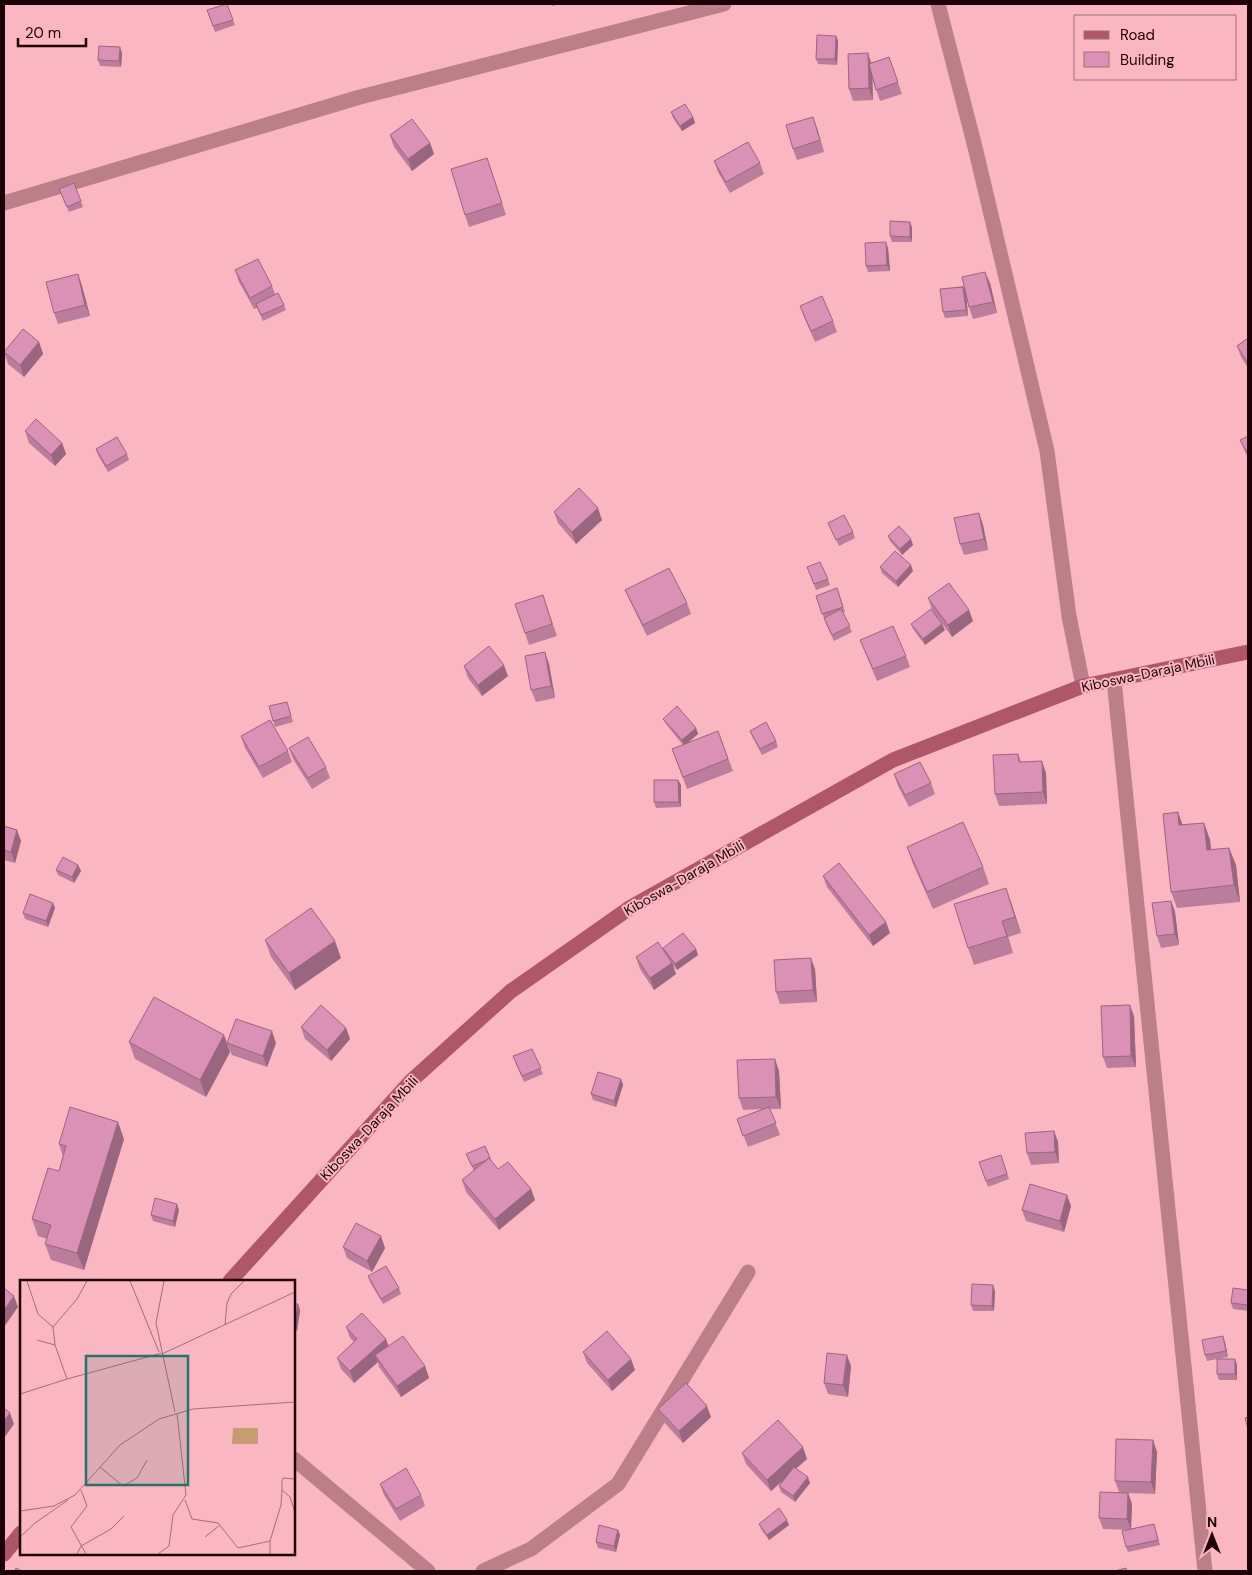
<svg xmlns="http://www.w3.org/2000/svg" width="1252" height="1575" font-family="'DM Sans',sans-serif">
<style>
.lines{fill:none;stroke-linecap:round;stroke-linejoin:round}
.minor{stroke:#bc7f89;stroke-width:15}
.secondary{stroke:#af5769;stroke-width:15}
.wall{fill:#bb7d9c}
.shaded-wall{fill:#99667f}
.building{fill:#da91b5;stroke:#99667f}
.labels{text-anchor:middle;dominant-baseline:central;stroke-width:4;stroke-linejoin:round;paint-order:stroke}
.street-label{font-size:14px;fill:#1c0207;stroke:#fbb7c1}
.inset-road{fill:none;stroke:#a26f77;stroke-width:1}
.view{fill:#28716c;fill-opacity:0.15;stroke:#28716c;stroke-width:2.5}
.inset-edge{fill:none;stroke:#1c0207;stroke-width:2.5}
</style>
<rect width="100%" height="100%" fill="#fbb7c1"/>
<g class="lines">
<!-- minor -->
<path class="minor" d="M938 4 975 147 1047 451 1069 616 1083 686
M4 203 360 97 724 4
M1114 680 1205 1571
M294 1459 428 1571
M483 1571 531 1549 618 1484 748 1272"/>
<!-- secondary -->
<path class="secondary" d="M230 1281 411 1081 511 991 631 907 893 760 1083 686 1248 652
M4 1554 21 1533"/>
</g>
<!-- wall -->
<path class="wall" d="M227 4 235 25 215 32 207 10Z
M551 4H560L552 6Z
M836 36 838 41 837 65 818 64 816 59Z
M122 53 121 67 100 66 98 60Z
M889 57 902 94 880 101 872 78 873 100 853 101 849 89 871 63Z
M671 112 693 117 695 123 682 131 673 118Z
M813 117 824 152 797 160 793 149Z
M390 135 430 143 434 154 412 171 394 147Z
M714 161 760 163 764 174 730 193 718 172Z
M491 169 506 215 469 227 465 215Z
M74 183 83 207 69 212 59 189Z
M912 227V242H892L890 236Z
M888 248 890 271 868 272 866 266Z
M235 270 272 286 275 294 284 305 286 310 263 321 257 308 254 309 239 282Z
M78 274 82 286 90 316 58 324 54 313Z
M990 283 997 313 973 319 969 307 966 294 968 316 945 318 943 312 940 289Z
M800 306 833 321 837 332 815 342 804 317Z
M1248 338V368L1241 357 1237 346Z
M39 342 43 354 24 377 8 364 4 352Z
M25 431 62 443 66 454 55 466 29 443Z
M1248 436V458L1245 452 1240 440Z
M96 449 127 454 129 460 108 472 98 455Z
M554 512 602 520 576 544 558 523Z
M979 513 983 525 988 550 964 555 960 544Z
M828 523 853 532 855 538 839 546Z
M888 536 913 545 902 555 890 541Z
M807 567 828 579 830 585 816 590Z
M880 567 913 571 898 587 882 573Z
M837 588 845 612 843 613 852 632 834 641 826 624 816 596Z
M625 590 687 603 691 614 647 636 630 601Z
M543 595 557 636 529 645 525 633Z
M928 598 973 621 952 637 932 610Z
M911 624 945 630 925 645 913 629Z
M860 640 906 656 910 667 877 681Z
M549 664 555 698 536 702 531 690Z
M464 666 508 676 482 696 468 678Z
M287 702 293 722 275 727 273 721Z
M663 719 696 728 698 734 687 743 718 731 733 771 687 789 672 749 683 745 666 724Z
M750 731 776 741 778 747 762 755 752 736Z
M241 736 288 751 292 762 263 778 245 748Z
M289 748 326 767 330 778 312 789 293 759Z
M1018 754 1021 762 1046 773 1047 804 999 806 995 794Z
M894 774 931 783 935 794 909 807 898 786Z
M678 780 681 785V807L656 808 654 802Z
M1178 812 1182 825 1204 823 1210 840 1211 850 1229 848 1236 865 1240 902 1177 908 1171 892Z
M4 826 17 830 21 841 15 863 4 860Z
M907 847 983 867 989 884 933 909 913 864Z
M78 865 81 871 74 883 58 875 56 870Z
M823 876 890 933 873 946 827 887Z
M1171 901 1175 912 1179 945 1161 948 1157 936Z
M53 903 55 908 48 927 25 919 23 913Z
M1012 905 1021 933 1008 937 1013 953 974 965 968 948Z
M265 940 341 958 295 990 271 957Z
M696 949 698 955 677 970 673 965 676 974 654 990 640 969 636 957 663 950Z
M815 969 817 1002 780 1004 776 992Z
M1134 1016 1136 1067 1107 1068 1103 1057Z
M301 1027 346 1028 350 1039 331 1061 305 1039Z
M224 1035 230 1052 206 1097 135 1059 129 1042Z
M227 1043H276L267 1067 232 1055Z
M532 1049 543 1074 524 1082 515 1062Z
M779 1071 781 1109H770L780 1135 748 1147 737 1119 762 1109 743 1110 739 1098Z
M621 1079 623 1085 616 1107 593 1100 591 1094Z
M1054 1131 1058 1142 1059 1163 1031 1165 1027 1153Z
M124 1139 84 1270 51 1260 45 1244 47 1239 38 1236 32 1219 59 1171 63 1156 59 1144Z
M485 1146 492 1162 498 1169 531 1189 535 1200 499 1230 466 1192 462 1180 474 1171 466 1154Z
M1001 1155 1009 1179 988 1187 979 1162Z
M1071 1206 1064 1232 1026 1221 1022 1210Z
M179 1210 175 1227 153 1221 151 1215Z
M343 1247 385 1248 372 1272 347 1258Z
M368 1276 399 1288 401 1294 383 1304 370 1282Z
M1248 1290V1311L1233 1309 1231 1303Z
M995 1291 994 1311H973L971 1305Z
M294 1304 300 1310 297 1331H294Z
M346 1327 389 1346 425 1366 429 1378 401 1397 379 1367 378 1362 354 1383 341 1369 337 1358 354 1342 350 1338Z
M1225 1342 1228 1357 1207 1361 1205 1355Z
M583 1352 635 1370 612 1391 587 1363Z
M1235 1359 1237 1365V1380H1219L1217 1374Z
M851 1366 848 1397 828 1394 824 1383Z
M658 1409 711 1417 683 1443 662 1420Z
M1153 1440 1157 1452 1155 1494 1128 1493 1132 1504 1131 1529 1154 1524 1160 1545 1128 1552 1126 1547 1129 1530 1103 1529 1099 1518 1119 1492 1115 1481Z
M742 1453 807 1459 796 1468 810 1483 795 1502 781 1492 779 1486 786 1478 771 1491 746 1464Z
M380 1484 421 1495 425 1506 400 1521 384 1495Z
M759 1524 789 1525 769 1540 761 1529Z
M618 1530 620 1535 616 1552 598 1548 596 1542Z"/>
<!-- shaded-wall -->
<path class="shaded-wall" d="M836 36 838 41 837 65 835 59Z
M120 47 122 53 121 67 119 61Z
M868 53 872 65 873 100 869 88Z
M693 117 695 123 682 131 680 126Z
M813 117 817 128 824 152 820 140Z
M430 143 434 154 412 171 408 159Z
M910 222 912 227V242L910 237Z
M886 242 888 248 890 271 887 265Z
M985 272 990 283 997 313 993 302Z
M78 274 82 286 90 316 85 305Z
M963 287 966 292 968 316 966 310Z
M39 342 43 354 24 377 20 365Z
M62 443 66 454 55 466 51 455Z
M598 508 602 520 576 544 572 532Z
M979 513 983 525 988 550 984 539Z
M911 539 913 545 902 555 900 549Z
M911 565 913 571 898 587 896 581Z
M969 610 973 621 952 637 948 625Z
M942 624 945 630 925 645 923 639Z
M545 652 549 664 555 698 551 686Z
M504 665 508 676 482 696 478 685Z
M696 728 698 734 684 746 682 740Z
M1042 761 1046 773 1047 804 1043 792Z
M678 780 681 785V807L679 802Z
M1178 812 1184 829 1179 825Z
M1204 823 1210 840 1213 867 1207 850Z
M17 830 21 841 15 863 11 852Z
M1229 848 1236 865 1240 902 1234 885Z
M78 865 81 871 74 883 72 877Z
M1006 888 1012 905 1021 933 1015 917Z
M1171 901 1175 912 1179 945 1175 934Z
M53 903 55 908 48 927 46 921Z
M1002 921 1008 937 1013 953 1007 936Z
M886 922 890 933 873 946 869 935Z
M335 941 341 958 295 990 289 973Z
M696 949 698 955 677 970 675 964Z
M811 958 815 969 817 1002 813 990Z
M672 963 676 974 654 990 650 978Z
M1130 1005 1134 1016 1136 1067 1131 1056Z
M346 1028 350 1039 331 1061 327 1050Z
M272 1031 276 1043 267 1067 263 1056Z
M224 1035 230 1052 206 1097 200 1080Z
M775 1059 779 1071 781 1109 776 1097Z
M621 1079 623 1085 616 1107 614 1101Z
M118 1122 124 1139 84 1270 77 1253Z
M1054 1131 1058 1142 1059 1163 1055 1152Z
M531 1189 535 1200 499 1230 495 1219Z
M1067 1195 1071 1206 1064 1232 1060 1221Z
M177 1204 179 1210 175 1227 173 1221Z
M381 1236 385 1248 372 1272 367 1261Z
M993 1285 995 1291 994 1311 992 1306Z
M14 1296 18 1307 4 1327V1310Z
M298 1304 300 1310 297 1331 295 1325Z
M1223 1336 1225 1342 1228 1357 1226 1351Z
M386 1339 390 1350 375 1355 378 1362 354 1383 350 1371Z
M847 1355 851 1366 848 1397 843 1385Z
M631 1359 635 1370 612 1391 608 1380Z
M1235 1359 1237 1365V1380L1235 1374Z
M425 1366 429 1378 401 1397 397 1386Z
M707 1406 711 1417 683 1443 679 1431Z
M10 1413 14 1424 4 1438V1421Z
M1153 1440 1157 1452 1155 1494 1151 1482Z
M803 1447 807 1459 771 1491 767 1480Z
M808 1477 810 1483 795 1502 793 1496Z
M1128 1493 1132 1504 1131 1530 1127 1519Z
M787 1520 789 1525 769 1540 767 1535Z
M618 1530 620 1535 616 1552 614 1546Z"/>
<!-- building -->
<path class="building" d="M227 4 233 20 213 26 207 10Z
M817 35 836 36 835 59H816Z
M99 46 120 47 119 61 98 60Z
M868 53 869 88 849 89 848 54Z
M889 57 898 82 876 90 869 64Z
M685 104 693 117 680 126 671 112Z
M813 117 820 140 793 149 786 125Z
M412 119 430 143 408 159 390 135Z
M748 142 760 163 726 182 714 161Z
M487 158 502 203 465 215 451 169Z
M74 183 81 201 67 207 59 189Z
M890 221 910 222V237L890 236Z
M886 242 887 265 866 266 865 243Z
M258 259 272 286 250 298 235 270Z
M985 272 993 302 969 307 962 277Z
M78 274 85 305 54 313 46 282Z
M963 287 966 310 943 312 940 289Z
M278 293 284 305 261 315 256 304Z
M822 296 833 321 811 331 800 306Z
M23 329 39 342 20 365 4 352Z
M1248 338V363L1237 346Z
M36 419 62 443 51 455 25 431Z
M1248 436V454L1240 440Z
M117 437 127 454 106 466 96 449Z
M579 488 598 508 572 532 554 512Z
M979 513 984 539 960 544 954 518Z
M844 515 853 532 836 540 828 523Z
M899 526 911 539 900 549 888 536Z
M895 551 911 565 896 581 880 567Z
M820 562 828 579 814 584 807 567Z
M669 568 687 603 643 625 625 590Z
M949 583 969 610 948 625 928 598Z
M837 588 843 607 822 614 816 596Z
M543 595 552 624 525 633 515 604Z
M841 609 850 626 832 635 824 618Z
M931 609 942 624 923 639 911 624Z
M893 626 906 656 873 669 860 640Z
M489 646 504 665 478 685 464 666Z
M545 652 551 686 531 690 525 656Z
M287 702 291 716 273 721 269 706Z
M677 706 696 728 682 740 663 719Z
M270 720 288 751 259 767 241 736Z
M766 722 776 741 760 749 750 731Z
M718 731 728 759 683 777 672 749Z
M308 737 326 767 308 778 289 748Z
M1018 754 1019 762 1042 761 1043 792 995 794 993 755Z
M920 762 931 783 905 795 894 774Z
M654 780H678L679 802H654Z
M1178 812 1179 825 1204 823 1207 850 1229 848 1234 885 1171 892 1163 814Z
M963 822 983 867 927 892 907 847Z
M4 826 17 830 11 852 4 850Z
M63 857 78 865 72 877 56 870Z
M839 863 886 922 869 935 823 876Z
M1006 888 1015 917 1002 921 1007 936 968 948 954 904Z
M30 894 53 903 46 921 23 913Z
M1171 901 1175 934 1157 936 1152 903Z
M311 908 335 941 289 973 265 940Z
M683 933 696 949 675 964 663 948Z
M658 942 672 963 650 978 636 957Z
M811 958 813 990 776 992 774 960Z
M154 997 224 1035 200 1080 129 1042Z
M321 1005 346 1028 327 1050 301 1027Z
M1130 1005 1131 1056 1103 1057 1101 1006Z
M236 1019 272 1031 263 1056 227 1043Z
M532 1049 541 1068 522 1076 513 1056Z
M775 1059 776 1097 739 1098 737 1060Z
M598 1072 621 1079 614 1101 591 1094Z
M70 1107 118 1122 77 1253 45 1244 51 1225 32 1219 48 1168 59 1171 66 1146 59 1144Z
M769 1107 776 1123 743 1136 737 1119Z
M1054 1131 1055 1152 1027 1153 1025 1133Z
M485 1146 490 1158H489L487 1160 472 1166 466 1154Z
M1001 1155 1007 1174 986 1181 979 1162Z
M489 1158 498 1169 508 1162 531 1189 495 1219 462 1180Z
M1030 1184 1067 1195 1060 1221 1022 1210Z
M155 1198 177 1204 173 1221 151 1215Z
M356 1223 381 1236 367 1261 343 1247Z
M386 1266 399 1288 381 1299 368 1276Z
M972 1284 993 1285 992 1306 971 1305Z
M4 1288 14 1296 4 1310Z
M1233 1288 1248 1290V1305L1231 1303Z
M294 1304H298L295 1325H294Z
M362 1313 386 1339 350 1371 337 1358 357 1339 346 1327Z
M607 1331 631 1359 608 1380 583 1352Z
M403 1336 425 1366 397 1386 375 1355Z
M1223 1336 1226 1351 1205 1355 1202 1340Z
M827 1353 847 1355 843 1385 824 1383Z
M1217 1359H1235V1374H1217Z
M686 1383 707 1406 679 1431 658 1409Z
M4 1408 10 1413 4 1421Z
M1248 1417V1429L1245 1418Z
M778 1420 803 1447 767 1480 742 1453Z
M1116 1439 1153 1440 1151 1482 1115 1481Z
M794 1467 808 1477 793 1496 779 1486Z
M406 1468 421 1495 396 1509 380 1484Z
M1100 1492 1128 1493 1127 1519 1099 1518Z
M779 1508 787 1520 767 1535 759 1524Z
M1154 1524 1158 1540 1126 1547 1122 1531Z
M599 1525 618 1530 614 1546 596 1542Z
M16 1568 22 1571H15Z
M1126 1568 1127 1571H1114Z"/>
<g class="labels">
<!-- street labels -->
<g class="street-label">
<text transform="translate(1148 673) rotate(-12)">Kiboswa-Daraja Mbili</text>
<text transform="translate(684 878) rotate(-30)">Kiboswa-Daraja Mbili</text>
<text transform="translate(369 1128) rotate(-47)">Kiboswa-Daraja Mbili</text>
</g>
</g>
<!-- overview -->
<g transform="translate(20 1280)">
<rect width="275" height="275" fill="#fbb7c1"/>
<path d="M213 148H238V164H212Z" fill="#c59c70"/>
<path class="inset-road" d="M110 1 139 72M144 1 136 43 155 132M205 45 207 23 211 14 224 1M33 47 57 19 67 1M17 60 35 65M142 74 275 12M47 99 142 73M0 114 47 99 35 65 33 47 18 34 7 1M80 187 103 206 117 198 127 180M275 199 263 198 262 201V210L270 217 275 232M61 210 67 226 51 247 66 274M165 220 172 239 198 243 218 268 250 261M0 231 34 226 55 215 100 165 139 139 173 129 275 122M0 257 15 243 48 220M185 257 200 245M57 274 61 266 91 249 104 236M138 274 149 266 153 235 166 215 157 133M250 274V261L261 225 262 210"/>
<path class="view" d="M66 76H168V205H66Z"/>
<rect width="275" height="275" class="inset-edge"/>
</g>
<!-- border -->
<rect width="1252" height="1575" fill="none" stroke="#1c0207" stroke-width="10"/>
<!-- legend -->
<rect x="1074" y="15" width="162" height="65" fill="#fbb7c1" stroke="#a26f77"/>
<rect x="1084" y="31" width="25" height="8" fill="#af5769" stroke="#a26f77"/>
<text x="1120" y="40" font-size="15" fill="#1c0207">Road</text>
<rect x="1084" y="52" width="25" height="15" fill="#da91b5" stroke="#a26f77"/>
<text x="1120" y="65" font-size="15" fill="#1c0207">Building</text>
<!-- north arrow -->
<g transform="translate(1212 1535)" stroke="#fbb7c1" stroke-width="4" paint-order="stroke">
<path d="M0-4L9 19L0 12L-9 19Z" fill="#1c0207"/>
<text y="-8" font-size="14" font-weight="bold" text-anchor="middle" fill="#1c0207">N</text>
</g>
<!-- scale -->
<path d="M18 38v8h68v-8" fill="none" stroke="#1c0207" stroke-width="2.5"/>
<text x="25" y="38" font-size="15" fill="#1c0207" stroke="#fbb7c1" stroke-width="4" paint-order="stroke">20 m</text>
</svg>
